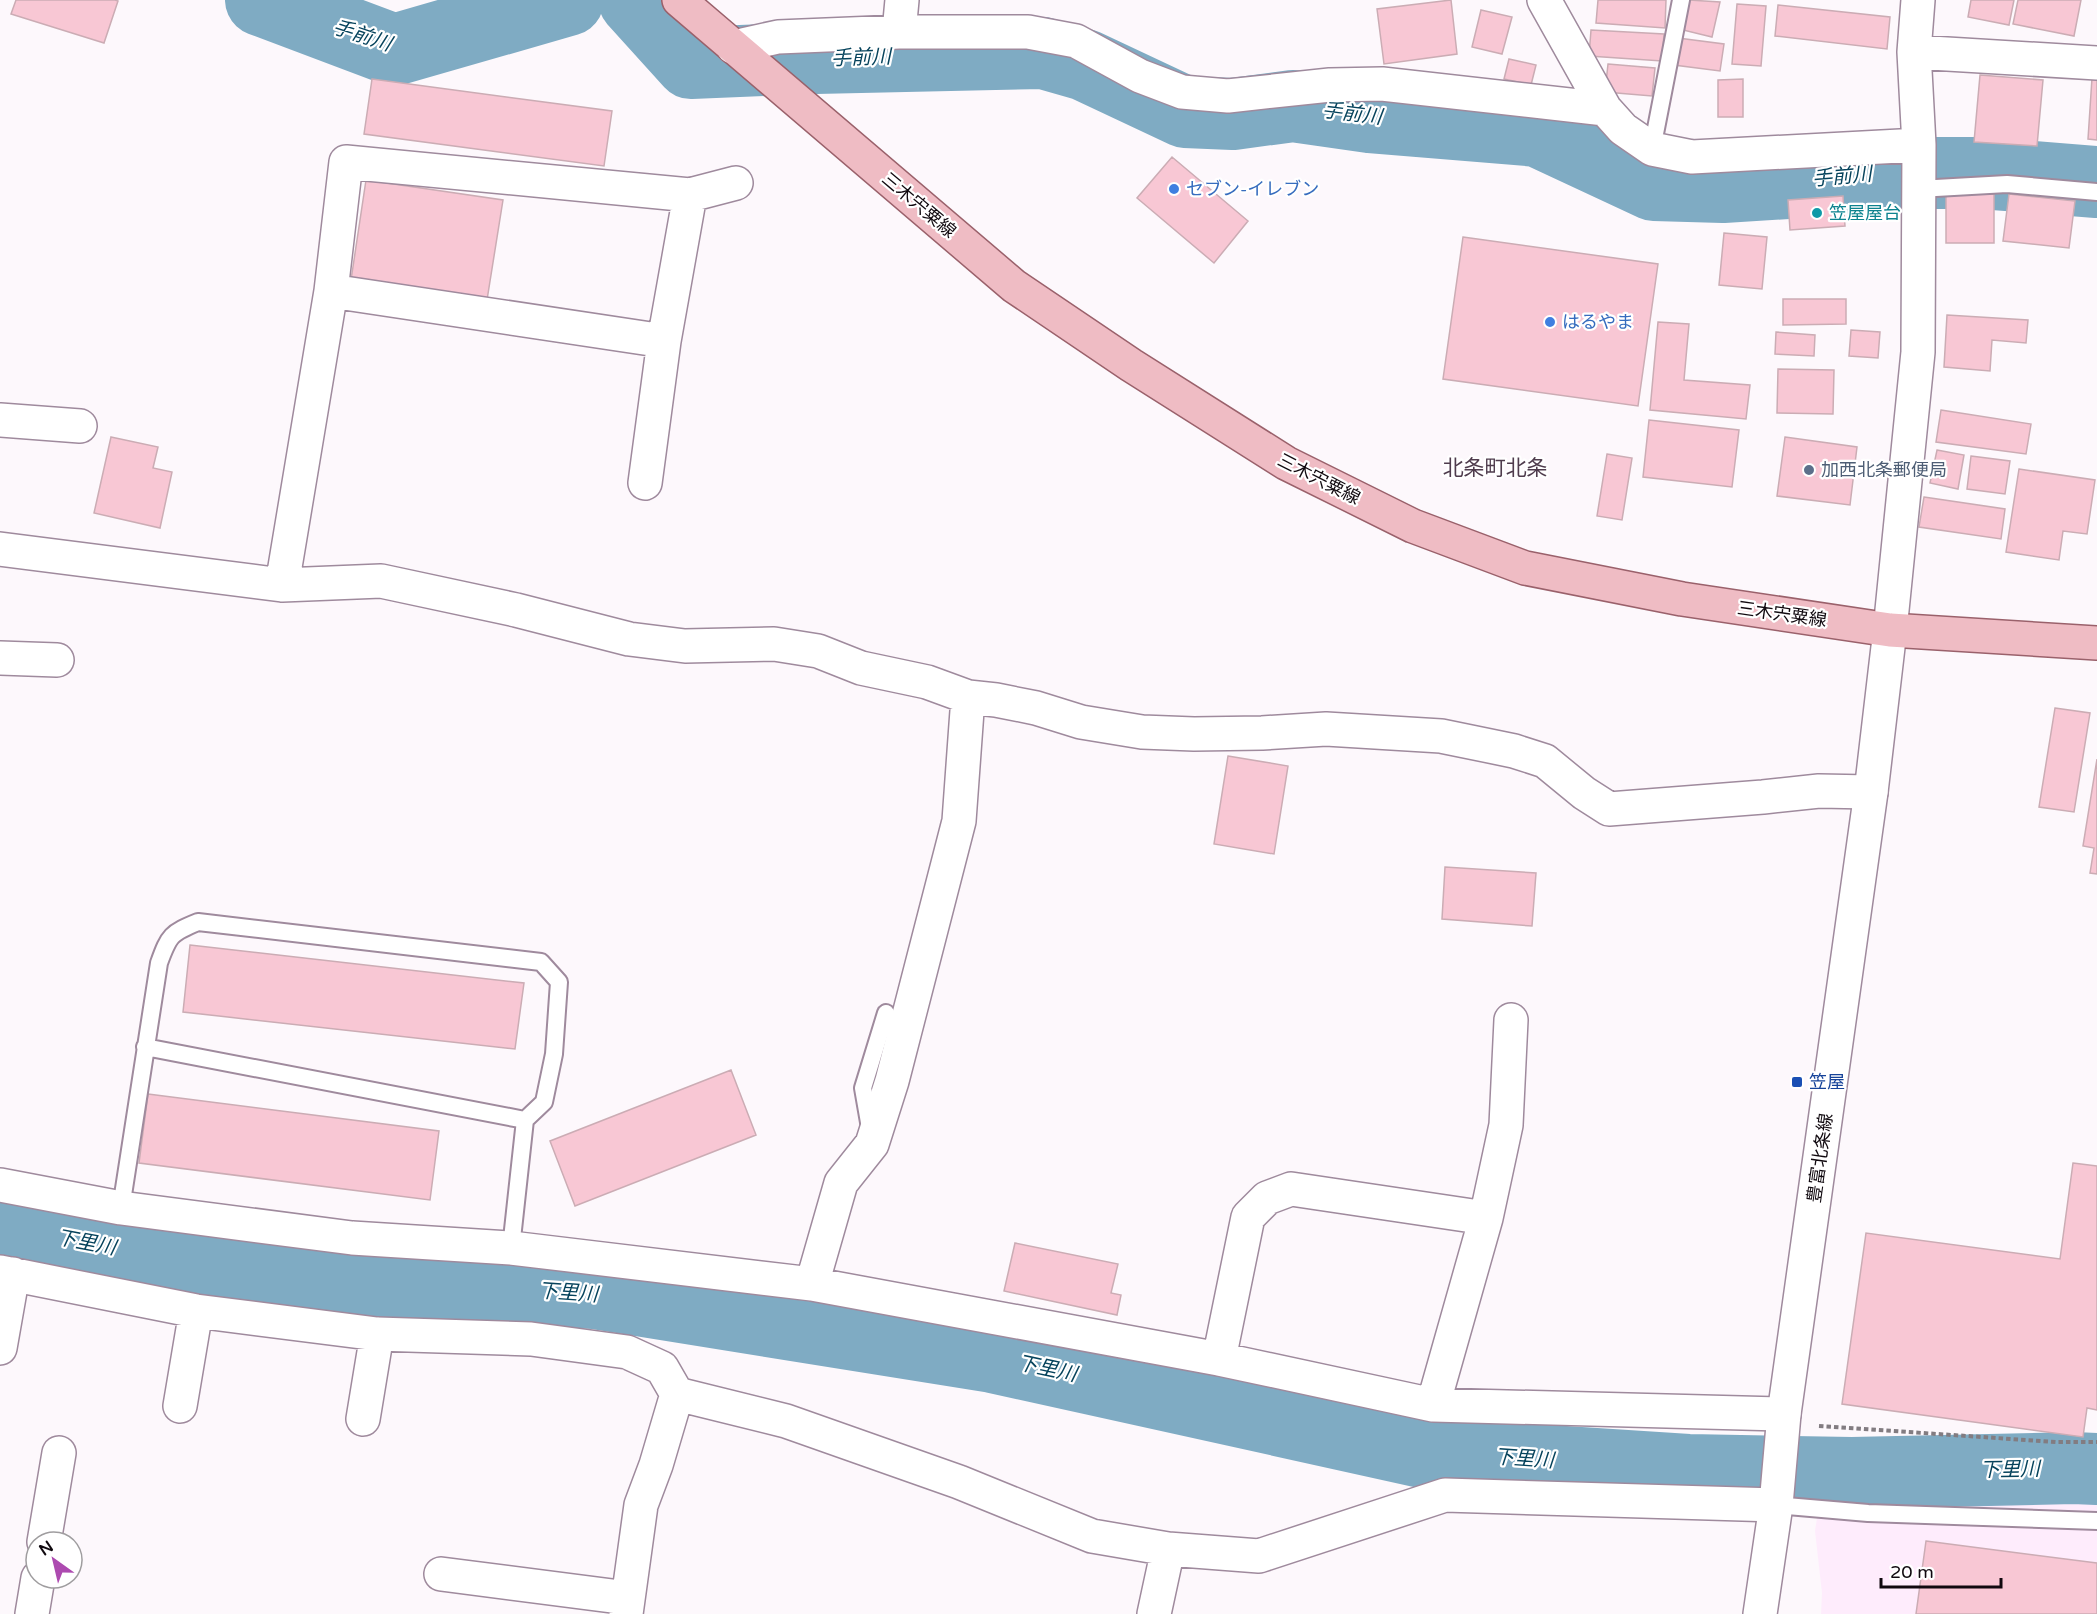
<svg xmlns="http://www.w3.org/2000/svg" width="2097" height="1614" font-family="'Varela Round','Noto Sans JP',sans-serif">
<style>
.built{fill:#feecfc}
.lines{fill:none;stroke-linecap:round;stroke-linejoin:round}
.river{stroke:#7fabc3;stroke-width:72}
.building{fill:#f8c7d4;stroke:#cbacb4;stroke-width:1.5}
.service-casing{stroke:#9f8a9d;stroke-width:20}
.minor-casing{stroke:#9f8a9d;stroke-width:36}
.secondary-casing{stroke:#9f8a9d;stroke-width:36}
.primary-casing{stroke:#9a616b;stroke-width:36}
.path{stroke:#827c81;stroke-width:4;stroke-dasharray:4.5 3;stroke-linecap:butt}
.service{stroke:#fff;stroke-width:16}
.minor{stroke:#fff;stroke-width:33}
.secondary{stroke:#fff;stroke-width:33}
.primary{stroke:#efbcc4;stroke-width:33}
.shop-dot{fill:#3f7fe0;stroke:#fff;stroke-width:2}
.culture-dot{fill:#0f9aa8;stroke:#fff;stroke-width:2}
.service-dot{fill:#5c6f8a;stroke:#fff;stroke-width:2}
.transit-dot{fill:#1a4fb4;stroke:#fff;stroke-width:2}
.labels{text-anchor:middle;dominant-baseline:central;stroke-width:4.5;stroke-linejoin:round;paint-order:stroke}
.shop-label{font-size:18px;fill:#366cbe;stroke:#fff;text-anchor:start}
.street-label{font-size:18px;fill:#10090f;stroke:#fff}
.culture-label{font-size:18px;fill:#0d838f;stroke:#fff;text-anchor:start}
.service-label{font-size:18px;fill:#4e5e75;stroke:#fff;text-anchor:start}
.transit-label{font-size:18px;fill:#164399;stroke:#fff;text-anchor:start}
.water-label{font-size:20px;font-style:italic;fill:#06435c;stroke:#fff}
.quarter-label{font-size:21px;fill:#4f3c4d;stroke:#fff}
</style>
<rect width="100%" height="100%" fill="#fdf8fc"/>
<!-- built -->
<path class="built" d="M2004 1497 2097 1500V1614H1821L1822 1593 1815 1531 1820 1499Z"/>
<g class="lines">
<!-- river -->
<path class="river" d="M261 0 394 50 568 0
M634 0 691 63 815 58 1043 53 1085 65 1185 112 1233 114 1293 106 1370 117 1538 131 1654 185 1723 187 1803 182 1891 173H1981L2097 182
M0 1227 99 1244 221 1274 594 1293 993 1357 1427 1453 1688 1470 1852 1473 2074 1468 2097 1469"/>
</g>
<!-- building -->
<path class="building" d="M16 0H115L118 1 104 43 11 14Z
M1451 0 1457 54 1384 64 1377 9Z
M1598 0H1666L1665 28 1596 23Z
M1689 0 1720 2 1712 37 1683 30Z
M1971 0H2014L2009 25 1968 17Z
M2018 0H2081L2074 36 2013 24Z
M1737 4 1766 6 1761 66 1732 64Z
M1778 5 1890 17 1887 49 1775 36Z
M1481 10 1512 17 1502 54 1472 47Z
M1591 30 1664 34 1662 61 1589 56Z
M1678 38 1724 44 1720 71 1674 65Z
M1509 59 1536 65 1531 85 1504 79Z
M1608 64 1655 68 1652 96 1605 92Z
M1980 75 2043 80 2037 146 1974 142Z
M2092 78H2097V140L2088 139Z
M372 79 612 111 604 166 364 134Z
M1743 79V117H1718V80Z
M1172 157 1248 221 1214 263 1137 198Z
M366 180 503 200 487 300 351 280Z
M1946 194H1994V243H1946Z
M2009 194 2075 201 2069 248 2003 241Z
M1843 196 1845 226 1790 230 1788 200Z
M1724 233 1767 237 1762 289 1719 285Z
M1463 237 1658 264 1638 406 1443 379Z
M1783 299H1846V324L1783 325Z
M1947 315 2028 320 2026 343 1992 340 1990 371 1944 367Z
M1658 322 1689 324 1684 380 1750 385 1746 419 1650 410Z
M1851 330 1880 332 1878 358 1849 356Z
M1776 332 1815 335 1814 356 1775 354Z
M1778 369 1834 370 1833 414 1777 413Z
M1941 410 2031 424 2026 454 1936 442Z
M1649 420 1739 430 1732 487 1643 477Z
M111 437 158 447 153 468 172 472 160 528 94 513Z
M1785 437 1857 447 1850 505 1777 496Z
M1937 450 1964 455 1958 489 1930 483Z
M1607 454 1632 458 1622 520 1597 516Z
M1971 456 2010 461 2005 494 1967 489Z
M2019 469 2095 480 2087 534 2063 531 2059 560 2006 552Z
M1924 497 2005 509 2001 539 1919 527Z
M2055 708 2090 713 2074 812 2039 807Z
M1228 756 1288 766 1274 854 1214 844Z
M2097 759V874L2090 873 2094 848 2083 846Z
M1445 867 1536 873 1532 926 1442 919Z
M190 945 524 983 515 1049 183 1012Z
M731 1070 756 1135 575 1206 550 1141Z
M148 1094 439 1131 430 1200 139 1163Z
M2073 1163 2097 1166V1410L2087 1408 2083 1437 1842 1404 1866 1233 2060 1259Z
M1015 1243 1118 1264 1111 1293 1121 1295 1117 1315 1004 1291Z
M1926 1541 2097 1563V1614H1916Z"/>
<g class="lines">
<!-- service casing -->
<g class="service-casing">
<path id="service" d="M1652 149 1681 0
M1918 189 2007 184 2097 192
M145 1047 525 1120
M870 1128 863 1088 886 1013
M121 1208 159 963C169 935 171 933 198 922L541 962 559 982 554 1054 544 1102 525 1120 511 1248
M1776 1505 1868 1513 2097 1521"/>
</g>
<!-- minor casing -->
<g class="minor-casing">
<path id="minor" d="M1544 0 1605 109 1623 129 1652 149 1692 157 1919 145
M899 32 902 0
M733 47 778 37 899 32H1028L1076 41 1140 76 1182 92 1228 96 1330 85 1382 84 1605 109
M1914 52 2097 63
M331 291 664 341
M0 420 80 426
M645 483 664 341 690 195
M0 549 282 585 381 581 516 610 629 639 685 646 774 644 818 651 861 668 927 682 968 697 996 700 1036 708 1081 722 1142 732 1194 734 1262 733 1326 729 1441 736 1514 751 1545 761 1584 793 1609 809 1763 797 1819 791 1871 792
M282 585 331 291 346 162 690 195 736 183
M1890 630 1918 352 1919 145 1914 52 1918 0
M0 658 57 660
M0 1185 121 1208 352 1238 511 1248 812 1284 1219 1359 1433 1405 1784 1414
M0 1272 196 1311 377 1334 531 1339 627 1352 662 1368 677 1394 656 1465 641 1505 626 1614
M812 1284 841 1183 872 1144 892 1081 959 821 968 697
M0 1348 13 1274
M1219 1359 1248 1217 1267 1198 1291 1189 1486 1218
M677 1394 786 1421 959 1482 1092 1536 1168 1549 1259 1556 1445 1495 1776 1505
M1433 1405 1486 1218 1506 1125 1511 1020
M180 1406 196 1311
M363 1419 377 1334
M44 1542 59 1453
M441 1574 628 1598
M32 1614 38 1578
M1154 1614 1168 1549"/>
</g>
<!-- secondary casing -->
<g class="secondary-casing">
<path id="secondary" d="M1760 1614 1776 1505 1784 1414 1871 792 1890 630"/>
</g>
<!-- primary casing -->
<g class="primary-casing">
<path id="primary" d="M679 0 1014 286 1131 365 1286 463 1413 526 1525 568 1682 599 1890 630 2097 643"/>
</g>
<!-- path -->
<path class="path" d="M1819 1426 2056 1442H2097"/>
<!-- service -->
<use href="#service" class="service"/>
<!-- minor -->
<use href="#minor" class="minor"/>
<!-- secondary -->
<use href="#secondary" class="secondary"/>
<!-- primary -->
<use href="#primary" class="primary"/>
</g>
<!-- markers -->
<g class="shop-dot">
<circle cx="1174" cy="189" r="6"/>
<circle cx="1550" cy="322" r="6"/>
</g>
<circle class="culture-dot" cx="1817" cy="213" r="6"/>
<circle class="service-dot" cx="1809" cy="470" r="6"/>
<rect class="transit-dot" x="1791" y="1076" width="12" height="12" rx="3"/>
<g class="labels">
<!-- shop labels -->
<g class="shop-label">
<text x="1186" y="189">セブン-イレブン</text>
<text x="1562" y="322">はるやま</text>
</g>
<!-- street labels -->
<g class="street-label">
<text transform="translate(919 205) rotate(40)">三木宍粟線</text>
<text transform="translate(1319 479) rotate(27)">三木宍粟線</text>
<text transform="translate(1782 614) rotate(8)">三木宍粟線</text>
<text transform="translate(1820 1158) rotate(-82)">豊富北条線</text>
</g>
<!-- culture labels -->
<g class="culture-label">
<text x="1829" y="213">笠屋屋台</text>
</g>
<!-- service labels -->
<g class="service-label">
<text x="1821" y="470">加西北条郵便局</text>
</g>
<!-- transit labels -->
<g class="transit-label">
<text x="1809" y="1082">笠屋</text>
</g>
<!-- water labels -->
<g class="water-label">
<text transform="translate(362 36) rotate(18)">手前川</text>
<text transform="translate(861 58) rotate(-2)">手前川</text>
<text transform="translate(1352 114) rotate(7)">手前川</text>
<text transform="translate(1842 177) rotate(-5)">手前川</text>
<text transform="translate(86 1243) rotate(11)">下里川</text>
<text transform="translate(568 1293) rotate(4)">下里川</text>
<text transform="translate(1047 1369) rotate(12)">下里川</text>
<text transform="translate(1524 1459) rotate(4)">下里川</text>
<text transform="translate(2010 1470) rotate(-1)">下里川</text>
</g>
<!-- quarter labels -->
<g class="quarter-label">
<text x="1495" y="468">北条町北条</text>
</g>
</g>
<!-- north arrow -->
<g transform="translate(54 1560) rotate(326)"><circle r="28" fill="#ffffff" stroke="#9f9d9f" stroke-width="1.5"/>
<path d="M0-4.5L10 22L0 15L-10 22Z" fill="#ad4ab0"/>
<text y="-9" font-size="16" font-weight="bold" text-anchor="middle" fill="#10090f">N</text>
</g>
<!-- scale -->
<path d="M1881 1578v9h120v-9" fill="none" stroke="#10090f" stroke-width="3"/>
<text x="1890" y="1578" font-size="18" fill="#10090f" stroke="#ffffff" stroke-width="4.5" paint-order="stroke">20 m</text>
</svg>
